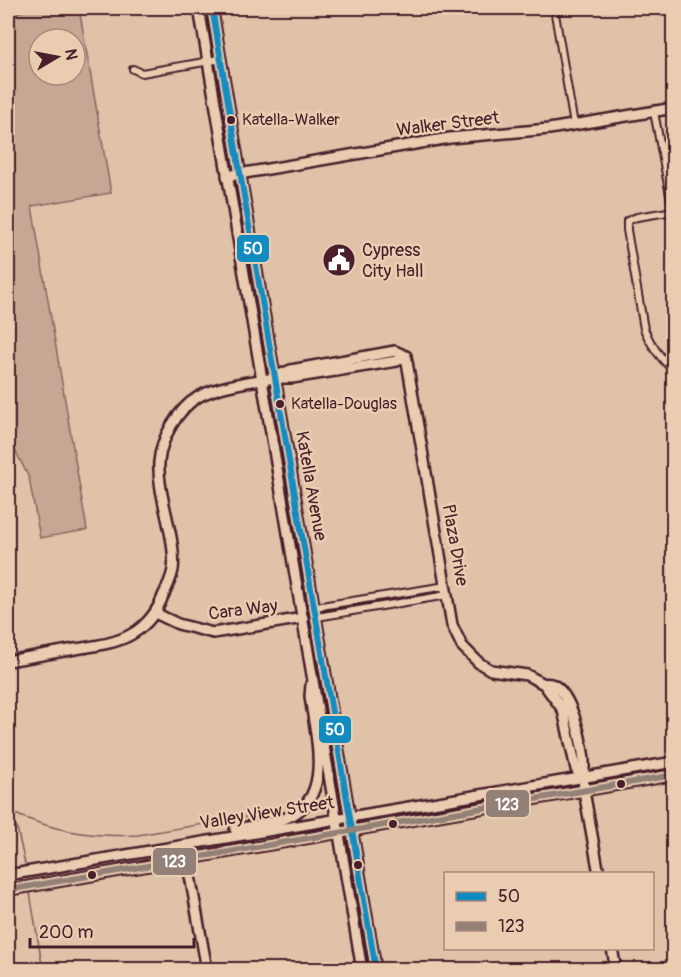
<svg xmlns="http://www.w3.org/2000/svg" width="681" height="977" font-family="Pangolin,sans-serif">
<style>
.green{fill:#c7a794;stroke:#886360;stroke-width:1.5;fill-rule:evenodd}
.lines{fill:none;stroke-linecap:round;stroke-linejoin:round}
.stream{stroke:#815a59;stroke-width:1.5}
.street-casing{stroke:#4a1f2b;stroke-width:10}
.secondary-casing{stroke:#4a1f2b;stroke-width:14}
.primary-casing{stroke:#4a1f2b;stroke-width:14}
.street{stroke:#eacdb1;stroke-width:6}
.secondary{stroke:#eacdb1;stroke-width:9}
.primary{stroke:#eacdb1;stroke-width:9}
.bus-1-casing{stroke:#eacdb1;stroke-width:10}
.bus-2-casing{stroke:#eacdb1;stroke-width:10}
.bus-1{stroke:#128bc0;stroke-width:6}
.bus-2{stroke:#938177;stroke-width:6}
.bus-dot{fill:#4a1f2b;stroke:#eacdb1;stroke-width:2}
.labels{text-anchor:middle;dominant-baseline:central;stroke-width:5;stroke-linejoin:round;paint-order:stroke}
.bus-label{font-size:16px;fill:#4a1f2b;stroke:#eacdb1;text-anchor:start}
.street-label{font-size:18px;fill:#4a1f2b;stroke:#eacdb1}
.poi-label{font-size:18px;fill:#4a1f2b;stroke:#eacdb1;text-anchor:start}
.line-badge{stroke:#eacdb1;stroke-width:2}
.badge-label{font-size:16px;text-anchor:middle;font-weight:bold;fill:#fff}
</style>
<rect width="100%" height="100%" fill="#e0c2a9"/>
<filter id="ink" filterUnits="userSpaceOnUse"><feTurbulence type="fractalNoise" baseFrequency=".0167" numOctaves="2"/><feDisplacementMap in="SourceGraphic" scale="12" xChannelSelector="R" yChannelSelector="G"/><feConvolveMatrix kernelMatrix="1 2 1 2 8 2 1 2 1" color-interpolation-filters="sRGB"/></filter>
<g filter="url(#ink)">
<!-- green -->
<path class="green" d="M42 8H79L111 193 32 206 87 530 40 538 29 478 8 436V14ZM39 39H75V75H39Z"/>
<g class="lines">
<!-- stream -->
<path class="stream" d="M8 811C51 830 90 838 138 835L269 813
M8 816 17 828 25 864
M30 893 43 970"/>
<!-- street casing -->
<g class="street-casing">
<path id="street" d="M554 8 574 125
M133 69 142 73 221 59
M654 112 673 211
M674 211 637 217 627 221V230L644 329C651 346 660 358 674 371
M315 607 446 586
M317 617 447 595"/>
</g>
<!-- secondary casing -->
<g class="secondary-casing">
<path id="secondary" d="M227 176 450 138 549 129 674 108
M406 356 452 625 462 646 479 663 491 670 527 675 544 684 563 710 576 769 582 779
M277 376 291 370 395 351 406 356
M155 613 178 624 213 633 303 618
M8 661C30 657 52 653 75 649 94 646 115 644 132 634 147 625 157 612 163 596 167 588 171 579 173 570 177 538 157 496 159 462 161 438 178 409 198 397 219 385 268 377 292 378L397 361 406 356
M544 684C570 678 585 749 584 767 584 775 583 782 584 791L599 874
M187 859 207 970
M612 948 616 970"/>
</g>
<!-- primary casing -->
<g class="primary-casing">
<path id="primary" d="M199 8 362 970
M212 8 376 970
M235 829C251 826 270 824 286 818 335 799 315 735 310 696L311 685
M8 875 674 762
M8 890 674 775"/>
</g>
<!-- street -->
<use href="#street" class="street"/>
<!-- secondary -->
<use href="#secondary" class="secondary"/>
<!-- primary -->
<use href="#primary" class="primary"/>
<!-- bus-1 casing -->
<g class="bus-1-casing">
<path id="bus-1" d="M212 8 376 970"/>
</g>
<!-- bus-2 casing -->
<g class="bus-2-casing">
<path id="bus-2" d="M8 890 674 775"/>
</g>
<!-- bus-1 -->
<use href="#bus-1" class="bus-1"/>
<!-- bus-2 -->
<use href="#bus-2" class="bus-2"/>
</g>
</g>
<!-- icons -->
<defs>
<g id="civic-disc" transform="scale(1.725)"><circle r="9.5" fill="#4a1f2b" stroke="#eacdb1"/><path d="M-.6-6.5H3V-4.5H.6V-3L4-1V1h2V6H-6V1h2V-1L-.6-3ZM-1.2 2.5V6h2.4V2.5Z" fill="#fff"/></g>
</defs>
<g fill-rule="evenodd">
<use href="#civic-disc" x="339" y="260"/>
</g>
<!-- markers -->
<g class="bus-dot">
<circle cx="231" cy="120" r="5"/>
<circle cx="280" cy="404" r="5"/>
<circle cx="621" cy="784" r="5"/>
<circle cx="393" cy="824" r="5"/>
<circle cx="358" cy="865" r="5"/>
<circle cx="92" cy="875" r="5"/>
</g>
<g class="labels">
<!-- bus labels -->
<g class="bus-label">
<text x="242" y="120">Katella-Walker</text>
<text x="291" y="404">Katella-Douglas</text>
</g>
<!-- street labels -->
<g class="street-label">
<text transform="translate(448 124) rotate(-7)">Walker Street</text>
<text transform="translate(311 486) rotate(80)">Katella Avenue</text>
<text transform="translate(455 545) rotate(80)">Plaza Drive</text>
<text transform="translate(243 610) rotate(-7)">Cara Way</text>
<text transform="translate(267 813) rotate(-9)">Valley View Street</text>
</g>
<!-- poi labels -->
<g class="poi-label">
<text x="362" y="250">Cypress<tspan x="362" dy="21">City Hall</tspan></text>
</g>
</g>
<g class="line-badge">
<rect x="236" y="234" width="34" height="29" rx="6" fill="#128bc0"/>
<rect x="318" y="715" width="34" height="29" rx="6" fill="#128bc0"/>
<rect x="485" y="789" width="45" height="29" rx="6" fill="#938177"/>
<rect x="152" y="847" width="45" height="29" rx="6" fill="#938177"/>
</g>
<g class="badge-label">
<text x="253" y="254">50</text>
<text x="335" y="735">50</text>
<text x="507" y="810">123</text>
<text x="174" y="867">123</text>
</g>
<!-- margin -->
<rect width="681" height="977" fill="none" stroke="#eacdb1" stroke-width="30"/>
<rect x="15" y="15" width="651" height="947" fill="none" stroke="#4a1f2b" stroke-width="2" filter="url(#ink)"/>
<!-- legend -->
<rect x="444" y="872" width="210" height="78" fill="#eacdb1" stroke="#aa877b" stroke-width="1.5"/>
<rect x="456" y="892" width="30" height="9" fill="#128bc0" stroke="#aa877b" stroke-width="1.5"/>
<text x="498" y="902" font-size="18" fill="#4a1f2b">50</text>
<rect x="456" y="922" width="30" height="9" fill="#938177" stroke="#aa877b" stroke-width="1.5"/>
<text x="498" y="932" font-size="18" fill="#4a1f2b">123</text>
<!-- north arrow -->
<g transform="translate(57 57) rotate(80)"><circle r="28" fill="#eacdb1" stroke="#aa877b" stroke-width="1.5"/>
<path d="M0-4.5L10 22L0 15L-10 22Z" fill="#4a1f2b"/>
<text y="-9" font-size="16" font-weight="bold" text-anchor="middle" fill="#4a1f2b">N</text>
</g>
<!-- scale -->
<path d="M30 938v9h164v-9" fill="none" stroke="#4a1f2b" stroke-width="3"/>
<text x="39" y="938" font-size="18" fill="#4a1f2b" stroke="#eacdb1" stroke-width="4.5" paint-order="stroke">200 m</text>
</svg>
